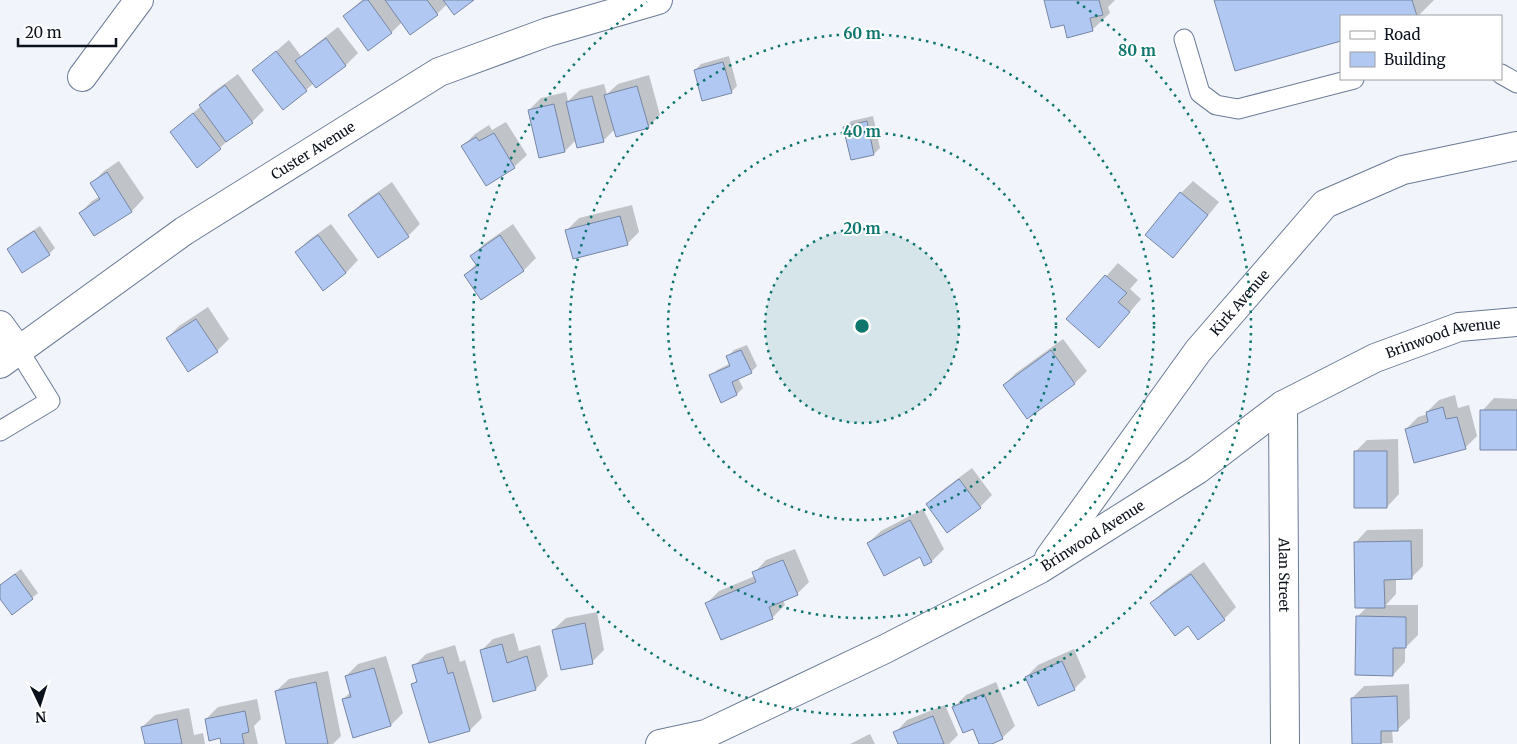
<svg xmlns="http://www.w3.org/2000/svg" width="1517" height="744" font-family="Merriweather,serif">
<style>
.shadow{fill:#0003}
.building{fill:#b1c8f3;stroke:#7786a3}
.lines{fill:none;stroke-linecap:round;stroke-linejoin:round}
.lane-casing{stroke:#6b7a96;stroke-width:21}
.street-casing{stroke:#6b7a96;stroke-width:30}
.lane{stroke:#fff;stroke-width:19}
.street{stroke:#fff;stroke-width:28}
.ring{fill:none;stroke:#0f766e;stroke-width:2.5;stroke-dasharray:2.5 5}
.labels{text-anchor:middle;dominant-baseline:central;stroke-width:4;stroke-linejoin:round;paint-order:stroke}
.street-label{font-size:14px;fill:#0c121c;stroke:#fff}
.centre{fill:#0f766e;stroke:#fff;stroke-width:2.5}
.ring-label{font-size:15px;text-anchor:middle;font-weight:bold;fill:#0f766e;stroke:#fff;stroke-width:4;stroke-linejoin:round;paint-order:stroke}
</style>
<rect width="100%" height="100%" fill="#f1f5fb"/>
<!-- shadow -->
<path class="shadow" d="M362 0H472L447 4 437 14 402 22 392 32 369 49 344 16Z
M1045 0H1115L1108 7 1110 13 1092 30 1065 24Z
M1216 0H1434L1418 16H1341Z
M338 27 358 53 346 65 316 87 314 83 306 90 254 70 289 40 301 56Z
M729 56 737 86 731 92 695 70 701 64Z
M238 74 264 110 252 122 230 138 220 148 171 132 201 106 200 105 212 93Z
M649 75 660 115 648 127 615 129 603 141 577 139 565 151 529 110 541 98 566 92 568 101 580 90 604 84 607 94 618 84Z
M873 116 880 148 874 154 845 127 851 121Z
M506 122 527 155 514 167 463 146 475 134 489 125 492 130Z
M119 161 144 198 132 211 94 234 80 213 92 201 100 196 92 183 104 171Z
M1193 181 1219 202 1185 244 1173 256 1181 193Z
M392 182 420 224 408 236 378 257 350 215 362 203Z
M632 205 639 232 627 244 567 230 579 218Z
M331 224 358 260 346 273 296 252 309 240Z
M513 224 536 258 524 270 481 299 465 275 477 263 472 256 484 244Z
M40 226 55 248 49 254 8 249 14 243Z
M1118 263 1138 280 1130 289 1141 299 1111 334 1068 319Z
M208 307 229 339 217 351 167 338 179 326Z
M1063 339 1087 371 1075 383 1027 417 1004 385 1016 373Z
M747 345 757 366 751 372 738 378 743 388 737 394 722 401 711 376 717 370 731 363 728 356 734 350Z
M1455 395 1458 408 1469 405 1477 436 1465 448 1406 429 1418 417 1428 414 1427 412 1439 400Z
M1494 398 1517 399V449L1482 411Z
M1398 439 1399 494 1387 507 1355 452 1367 440Z
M972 468 992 495 980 507 927 504 940 492Z
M923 509 944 549 932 561 925 565 921 556 868 543 881 531Z
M1423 529V566L1411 578H1396V594L1386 605H1418V635L1405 648V662L1393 675 1357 617 1367 607 1355 543 1367 530Z
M795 549 809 582 797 594 783 600 785 605 773 617 721 638 707 603 719 591 755 576 754 573 766 560Z
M1204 562 1236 607 1224 619 1188 624 1152 603 1164 591Z
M21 569 38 593 32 598 0 597V585Z
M597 612 604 650 592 662 553 630 566 618Z
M514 633 519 651 540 645 548 676 536 689 494 700 481 651 493 639Z
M455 645 460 662 465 660 482 718 470 730 413 684 418 679 414 666 426 654Z
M1074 649 1086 677 1074 689 1026 677 1038 665Z
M386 656 403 713 391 725 343 699 351 692 346 676 358 664Z
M328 671 341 736 333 744H287L276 691 289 679Z
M996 682 1015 726 1002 738 989 744H981L974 727 954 707 966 695Z
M1409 684 1410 718 1397 730H1392L1393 743 1353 744 1352 698 1364 686Z
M257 699 261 719 254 726 258 744H222L221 737 206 719 218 707Z
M945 705 958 735 949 744H900L895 733 907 720Z
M189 708 194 735 203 733 205 744H146L142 727 155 715Z
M870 734 875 744H850Z"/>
<!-- building -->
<path class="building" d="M364 0H368L392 33 368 51 343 16Z
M385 0H427L438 15 410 35Z
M443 0H474L454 15Z
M1044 0H1099L1103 15 1090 18 1093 31 1067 38 1064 25 1051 28Z
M1214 0H1412L1417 16H1341V41L1235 71Z
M326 38 346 66 316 88 295 61Z
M276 51 307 91 283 110 252 70Z
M723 62 732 93 702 101 694 70Z
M225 85 253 123 226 142 199 105Z
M637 86 649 128 616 137 604 95Z
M592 96 604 142 577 148 566 102Z
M554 104 565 152 539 158 528 110Z
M193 113 221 149 197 168 170 132Z
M867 121 874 155 851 160 843 127Z
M494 133 515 168 486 186 461 146 476 137 479 141Z
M107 172 132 212 94 236 79 213 100 199 90 183Z
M1180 192 1208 215 1173 258 1145 235Z
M379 193 409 237 378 258 348 215Z
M620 216 628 245 573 259 565 230Z
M34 231 50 255 22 273 7 249Z
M318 235 346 273 323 291 295 252Z
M500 235 524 271 481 300 464 275 477 266 470 256Z
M1105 275 1127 293 1118 302 1130 312 1099 348 1066 319Z
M196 319 218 352 188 372 166 338Z
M741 350 752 373 732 382 737 395 721 403 709 375 730 366 726 356Z
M1051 350 1075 384 1027 419 1003 385Z
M1443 407 1446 419 1457 417 1466 449 1414 463 1405 429 1428 422 1426 412Z
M1480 410H1517V450H1480Z
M1354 451H1387V508H1354Z
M959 479 981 508 947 533 926 504Z
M910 520 932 562 924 566 920 557 884 576 867 543Z
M1411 541 1412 579 1384 580 1385 608H1355L1354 542Z
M783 560 798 595 769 607 773 619 721 640 705 603 756 582 752 572Z
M15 574 33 599 12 615 0 599V585Z
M1191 574 1225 620 1198 640 1188 626 1175 636 1150 603Z
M1356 616 1406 617V648H1393V676L1355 675Z
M585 623 593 664 561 670 552 630Z
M502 644 507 663 527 656 536 690 493 702 480 650Z
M443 657 448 674 453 672 470 731 429 743 411 684 417 682 412 665Z
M1062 661 1075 690 1038 706 1025 677Z
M374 668 391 726 353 738 342 699 351 697 345 676Z
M316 682 328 744H286L275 691Z
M984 694 1003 739 992 744H979L973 729 963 733 952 707Z
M1397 696 1398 731H1381V744H1352L1351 698Z
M245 711 249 732 242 734 244 744H221L220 738 209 741 205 719Z
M933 716 944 744H898L893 732Z
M177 719 182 744H145L141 727Z"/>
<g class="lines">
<!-- lane casing -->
<g class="lane-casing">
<path id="lane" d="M1184 39 1200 93 1216 105 1238 109 1354 79
M1501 74 1517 83
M0 431 50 401 19 351"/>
</g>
<!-- street casing -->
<g class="street-casing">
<g id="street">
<path d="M82 77 139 0"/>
<path d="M0 325 19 351"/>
<path id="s1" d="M0 364 184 231 439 72 548 32 658 0"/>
<path id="s2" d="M1283 405 1285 744"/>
<path id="s3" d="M1049 558 1198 351 1325 204 1403 170 1517 146"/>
<path id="s4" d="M660 744 706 734 885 649 1040 569 1197 470 1283 405 1375 358 1459 327 1517 322"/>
</g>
</g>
<!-- lane -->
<use href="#lane" class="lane"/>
<!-- street -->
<use href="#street" class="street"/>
</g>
<!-- distance rings -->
<circle cx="862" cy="326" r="97" fill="#0f766e" fill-opacity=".12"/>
<g class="ring">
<circle cx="862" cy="326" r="97"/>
<circle cx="862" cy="326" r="194"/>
<circle cx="862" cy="326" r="292"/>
<path d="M1077 2A389 389 0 1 1 647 2"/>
</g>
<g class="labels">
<!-- street labels -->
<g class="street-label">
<text stroke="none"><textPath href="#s1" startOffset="379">Custer Avenue</textPath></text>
<text stroke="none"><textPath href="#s3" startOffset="319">Kirk Avenue</textPath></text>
<text stroke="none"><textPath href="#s4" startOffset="888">Brinwood Avenue</textPath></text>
<text stroke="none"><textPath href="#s4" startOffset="482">Brinwood Avenue</textPath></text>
<text stroke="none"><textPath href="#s2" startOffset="170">Alan Street</textPath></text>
</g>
</g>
<circle cx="862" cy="326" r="8" class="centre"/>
<g class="ring-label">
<text x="862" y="39">60 m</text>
<text x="1137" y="56">80 m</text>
<text x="862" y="137">40 m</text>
<text x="862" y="234">20 m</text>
</g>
<!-- legend -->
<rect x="1340" y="15" width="162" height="65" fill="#ffffff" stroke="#9ea0a4"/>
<rect x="1350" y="31" width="25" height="8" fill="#ffffff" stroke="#9ea0a4"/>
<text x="1384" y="40" font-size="15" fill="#0c121c">Road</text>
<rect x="1350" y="52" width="25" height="15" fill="#b1c8f3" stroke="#9ea0a4"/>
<text x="1384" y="65" font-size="15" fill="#0c121c">Building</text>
<!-- north arrow -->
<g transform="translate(40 704) rotate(176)" stroke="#ffffff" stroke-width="4" paint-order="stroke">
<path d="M0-4L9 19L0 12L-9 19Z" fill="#0c121c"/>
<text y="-8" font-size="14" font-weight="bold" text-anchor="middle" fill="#0c121c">N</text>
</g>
<!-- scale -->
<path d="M18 38v8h98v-8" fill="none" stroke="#0c121c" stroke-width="2.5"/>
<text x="25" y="38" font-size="15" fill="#0c121c" stroke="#ffffff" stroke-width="4" paint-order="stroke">20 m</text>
</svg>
